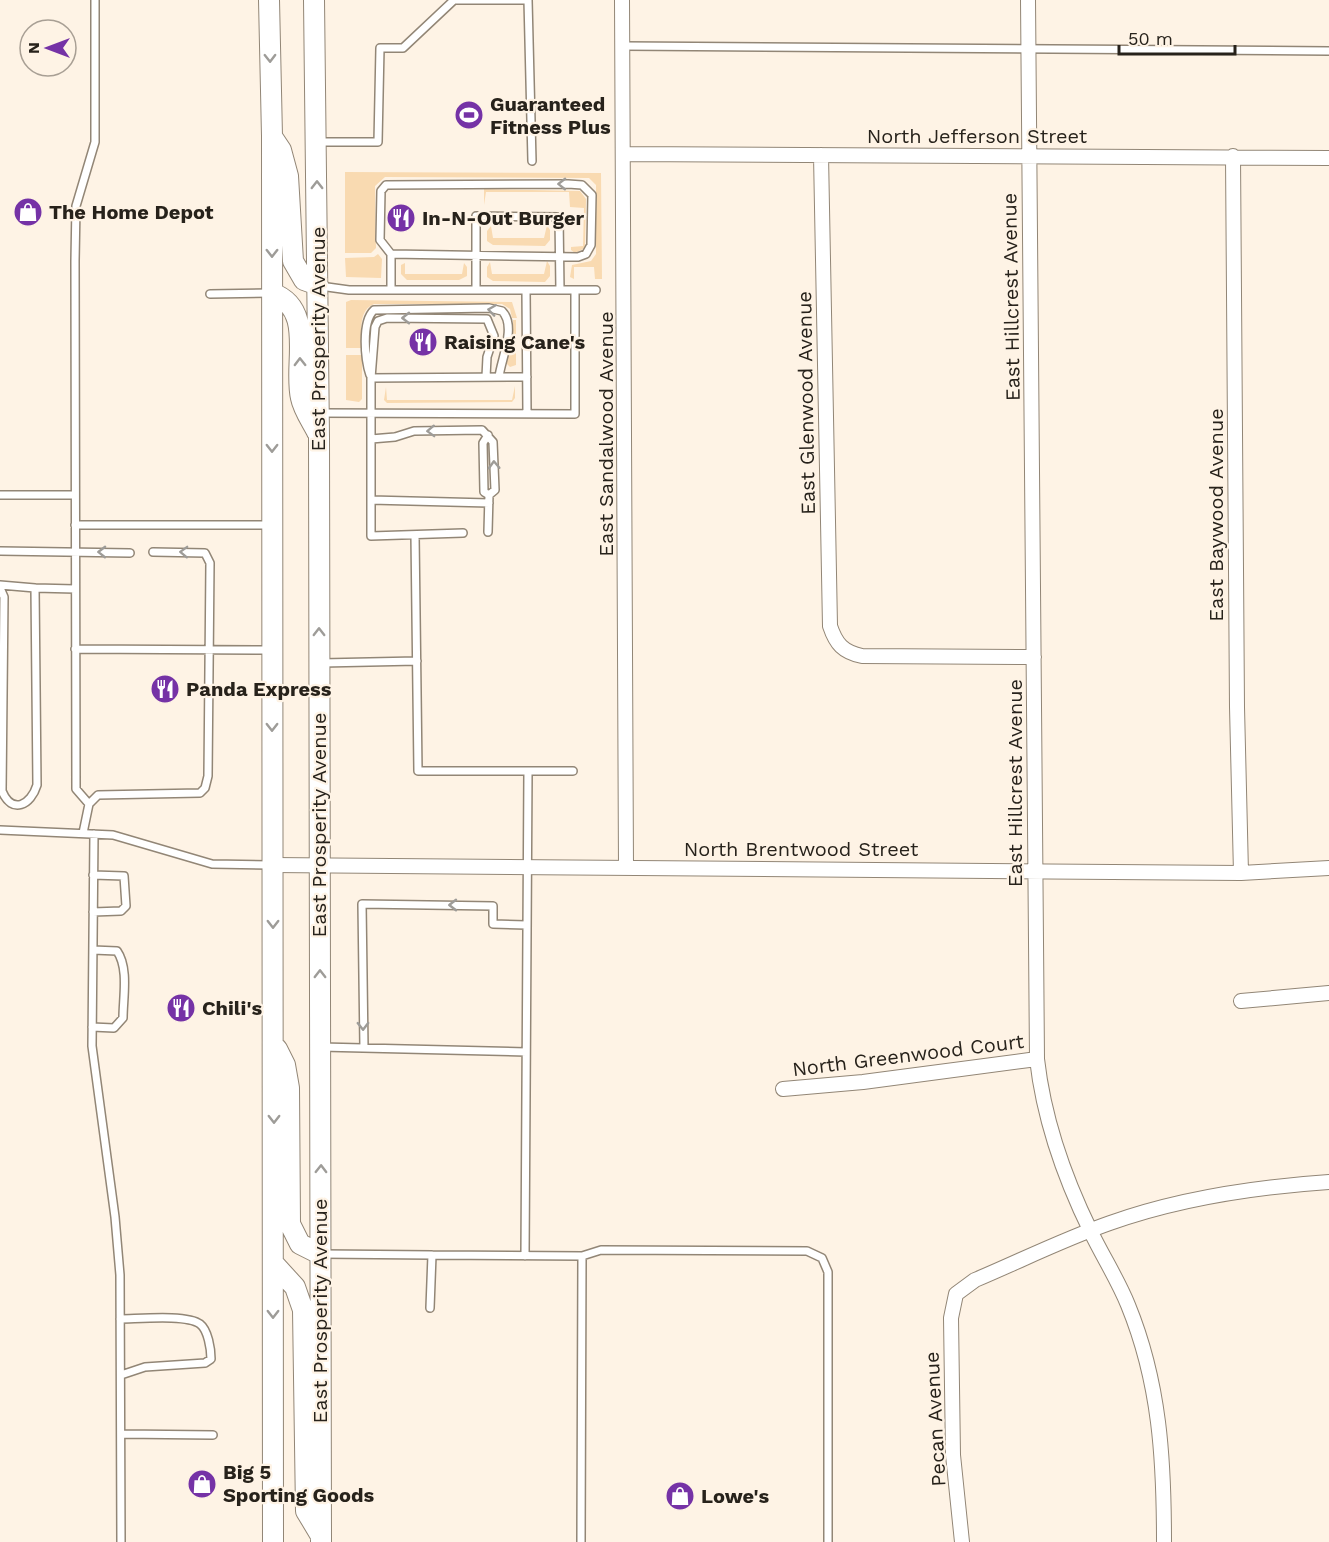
<svg xmlns="http://www.w3.org/2000/svg" width="1329" height="1542" font-family="'Work Sans',sans-serif">
<style>
.green{fill:#f9dab1}
.lines{fill:none;stroke-linecap:round;stroke-linejoin:round}
.lane-casing{stroke:#928676;stroke-width:10}
.street-casing{stroke:#928676;stroke-width:16}
.secondary-casing{stroke:#928676;stroke-width:22}
.lane{stroke:#fff;stroke-width:7}
.street{stroke:#fff;stroke-width:14}
.secondary{stroke:#fff;stroke-width:20}
.oneway{stroke:#9e9c98}
.labels{text-anchor:middle;dominant-baseline:central;stroke-width:4.5;stroke-linejoin:round;paint-order:stroke}
.poi-label{font-size:20px;font-weight:bold;fill:#27221b;stroke:#fef3e5;text-anchor:start}
.street-label{font-size:20px;fill:#27221b;stroke:#fef3e5}
</style>
<rect width="100%" height="100%" fill="#fef3e5"/>
<!-- green -->
<path class="green" d="M345 172 601 173 602 279H595L594 267H574V279L570 277 572 265 591 261 596 254V185L589 178 385 177 375 186 376 248 371 253H345Z
M484 189 580 191 586 199 585 248 575 253 571 250V247L583 246 584 208 570 207 569 192H486L484 205Z
M547 225 550 230V240L545 246 493 245 487 241V231L491 226 493 238H544Z
M378 254 382 259 381 278 346 277 345 258 374 257Z
M547 261 550 266V276L545 282 493 281 487 277V267L490 262 492 274H544Z
M405 263V274H462L464 263 467 267V276L459 280H407L401 274V265Z
M351 300 512 302 517 318H512L510 309 502 304H374C357 311 362 333 362 348H346V302Z
M513 320H516V365L510 367 506 363 513 340Z
M346 355H362V399L359 402 346 400Z
M515 386V398L512 402 387 403 384 400 386 387 387 400H512Z"/>
<g class="lines">
<!-- lane casing -->
<g class="lane-casing">
<path id="lane" d="M528 0 532 161
M624 46 1329 51
M317 142H378L380 48H403L454 0H528
M320 286 349 290H596
M391 289V254L380 240 381 191 386 185 568 184 582 185 592 195 591 245 586 254 578 257 391 254
M476 290V216L559 217 560 290
M526 290 527 413
M210 294 270 293
M370 375C365 360 361 322 374 310L489 308 502 311C517 326 501 359 499 377
M371 378 527 377
M321 413 575 414V290
M488 435 483 443 484 492 489 495 488 532
M371 439 395 437 414 431 482 430 493 442 495 490 489 495
M0 495H75
M371 500 489 503
M75 525H270
M463 533 371 536V378L375 327 378 321 387 318 487 319 494 336 487 357 486 377
M415 535 418 771H573
M0 551 130 553
M0 585 35 588
M0 588 4 597 2 791C12 815 31 805 37 785L35 588 75 589
M75 649 270 650
M322 663 417 661
M89 804 76 789 75 261 76 206 95 142V0
M0 830 113 835 212 864 270 865
M83 833 89 804 98 795 200 793 205 788 208 776 210 563 205 553 153 552
M94 834 92 1046 115 1217 120 1275 121 1542
M93 912 121 911 126 906 124 876 93 875
M92 1027 114 1028 123 1018C123 998 129 968 117 951L93 950
M321 1047 526 1052
M364 1048 362 904 493 906V924L526 925
M322 1254 432 1255 430 1308
M432 1255 582 1256 601 1250 807 1251 822 1258 828 1272V1542
M525 1256 528 771
M120 1319C137 1319 187 1314 200 1324 208 1330 211 1349 211 1359L205 1363 145 1367 121 1375
M121 1434 213 1435
M581 1542 582 1256"/>
</g>
<!-- street casing -->
<g class="street-casing">
<path id="street" d="M622 0 626 868
M1028 0 1037 1059C1044 1121 1064 1177 1091 1232 1103 1257 1118 1280 1128 1305 1160 1383 1164 1460 1164 1542
M624 154 1329 158
M821 155 830 626C836 644 843 652 862 656L1034 657
M1233 156 1237 707 1241 873
M272 865 1241 873 1329 868
M1241 1001 1329 993
M783 1089 863 1082 1037 1059
M962 1542 953 1455 951 1318 956 1294 975 1280C1020 1261 1064 1239 1110 1223 1180 1198 1255 1187 1329 1182"/>
</g>
<!-- secondary casing -->
<g class="secondary-casing">
<path id="secondary" d="M269 0 272 136 273 1542
M314 0 319 437 321 1542
M273 138 281 150 288 176 293 261 304 280 318 285
M272 293C316 309 293 364 301 398 303 409 312 422 317 432
M277 1049 285 1065 289 1088 290 1224 300 1244 320 1254
M274 1264 295 1287 303 1310 306 1511 321 1536"/>
</g>
<!-- lane -->
<use href="#lane" class="lane"/>
<!-- street -->
<use href="#street" class="street"/>
<!-- secondary -->
<use href="#secondary" class="secondary"/>
</g>
<!-- one-way arrows -->
<defs><path id="oneway-chevron" d="M-2-3.5L2.5 0L-2 3.5" fill="none" stroke-width="1.6" stroke-linecap="round" stroke-linejoin="round" transform="scale(1.5)"/></defs>
<g class="oneway">
<use href="#oneway-chevron" transform="translate(270 58) rotate(89)"/>
<use href="#oneway-chevron" transform="translate(562 184) rotate(-179)"/>
<use href="#oneway-chevron" transform="translate(317 185) rotate(-90)"/>
<use href="#oneway-chevron" transform="translate(272 253) rotate(90)"/>
<use href="#oneway-chevron" transform="translate(492 310) rotate(-172)"/>
<use href="#oneway-chevron" transform="translate(406 318) rotate(180)"/>
<use href="#oneway-chevron" transform="translate(300 362) rotate(-91)"/>
<use href="#oneway-chevron" transform="translate(431 431) rotate(178)"/>
<use href="#oneway-chevron" transform="translate(272 448) rotate(90)"/>
<use href="#oneway-chevron" transform="translate(494 465) rotate(-92)"/>
<use href="#oneway-chevron" transform="translate(102 552) rotate(-179)"/>
<use href="#oneway-chevron" transform="translate(184 552) rotate(-178)"/>
<use href="#oneway-chevron" transform="translate(319 632) rotate(-90)"/>
<use href="#oneway-chevron" transform="translate(272 727) rotate(90)"/>
<use href="#oneway-chevron" transform="translate(453 905) rotate(-180)"/>
<use href="#oneway-chevron" transform="translate(273 924) rotate(90)"/>
<use href="#oneway-chevron" transform="translate(320 974) rotate(-90)"/>
<use href="#oneway-chevron" transform="translate(363 1026) rotate(89)"/>
<use href="#oneway-chevron" transform="translate(274 1119) rotate(90)"/>
<use href="#oneway-chevron" transform="translate(321 1169) rotate(-89)"/>
<use href="#oneway-chevron" transform="translate(273 1314) rotate(90)"/>
</g>
<!-- icons -->
<defs>
<g id="stadium-disc" transform="scale(1.5)"><circle r="9.5" fill="#7532a6" stroke="#fef3e5"/><path d="M0-5a6.5 5 0 1 0 0 10a6.5 5 0 1 0 0-10ZM-3.5-1.8h7v3.6h-7Z" fill="#fff"/></g>
<g id="shop-disc" transform="scale(1.5)"><circle r="9.5" fill="#7532a6" stroke="#fef3e5"/><path d="M-5-2.5h2.3a2.7 3.5 0 0 1 5.4 0H5L5.5 6h-11ZM-1.5-2.5h3a1.5 2.3 0 0 0-3 0Z" fill="#fff"/></g>
<g id="restaurant-disc" transform="scale(1.5)"><circle r="9.5" fill="#7532a6" stroke="#fef3e5"/><path d="M-5-6h1v4h1v-4h1v4h1v-4h1v5L-1.5 .5V6h-2V.5L-5-1ZM5-6V6H3V1.5H1.5Q1.5-4 5-6Z" fill="#fff"/></g>
</defs>
<g fill-rule="evenodd">
<use href="#stadium-disc" x="469" y="115"/>
<use href="#shop-disc" x="28" y="212"/>
<use href="#restaurant-disc" x="401" y="218"/>
<use href="#restaurant-disc" x="423" y="342"/>
<use href="#restaurant-disc" x="165" y="689"/>
<use href="#restaurant-disc" x="181" y="1008"/>
<use href="#shop-disc" x="202" y="1484"/>
<use href="#shop-disc" x="680" y="1496"/>
</g>
<g class="labels">
<!-- poi labels -->
<g class="poi-label">
<text x="490" y="104">Guaranteed<tspan x="490" dy="23">Fitness Plus</tspan></text>
<text x="49" y="212">The Home Depot</text>
<text x="422" y="218">In-N-Out Burger</text>
<text x="444" y="342">Raising Cane's</text>
<text x="186" y="689">Panda Express</text>
<text x="202" y="1008">Chili's</text>
<text x="223" y="1472">Big 5<tspan x="223" dy="23">Sporting Goods</tspan></text>
<text x="701" y="1496">Lowe's</text>
</g>
<!-- street labels -->
<g class="street-label">
<text x="977" y="136">North Jefferson Street</text>
<text transform="translate(1011 297) rotate(-91)">East Hillcrest Avenue</text>
<text transform="translate(318 339) rotate(-90)">East Prosperity Avenue</text>
<text transform="translate(806 403) rotate(-91)">East Glenwood Avenue</text>
<text transform="translate(606 434) rotate(-90)">East Sandalwood Avenue</text>
<text transform="translate(1216 515) rotate(-90)">East Baywood Avenue</text>
<text transform="translate(1015 783) rotate(-90)">East Hillcrest Avenue</text>
<text transform="translate(319 825) rotate(-90)">East Prosperity Avenue</text>
<text x="801" y="849">North Brentwood Street</text>
<text transform="translate(908 1055) rotate(-7)">North Greenwood Court</text>
<text transform="translate(320 1311) rotate(-90)">East Prosperity Avenue</text>
<text transform="translate(935 1419) rotate(-93)">Pecan Avenue</text>
</g>
</g>
<!-- north arrow -->
<g transform="translate(48 48) rotate(270)"><circle r="28" fill="#fef3e5" stroke="#a89f94" stroke-width="1.5"/>
<path d="M0-4.5L10 22L0 15L-10 22Z" fill="#7532a6"/>
<text y="-9" font-size="16" font-weight="bold" text-anchor="middle" fill="#27221b">N</text>
</g>
<!-- scale -->
<path d="M1119 45v9h116v-9" fill="none" stroke="#27221b" stroke-width="3"/>
<text x="1128" y="45" font-size="18" fill="#27221b" stroke="#fef3e5" stroke-width="4.5" paint-order="stroke">50 m</text>
</svg>
